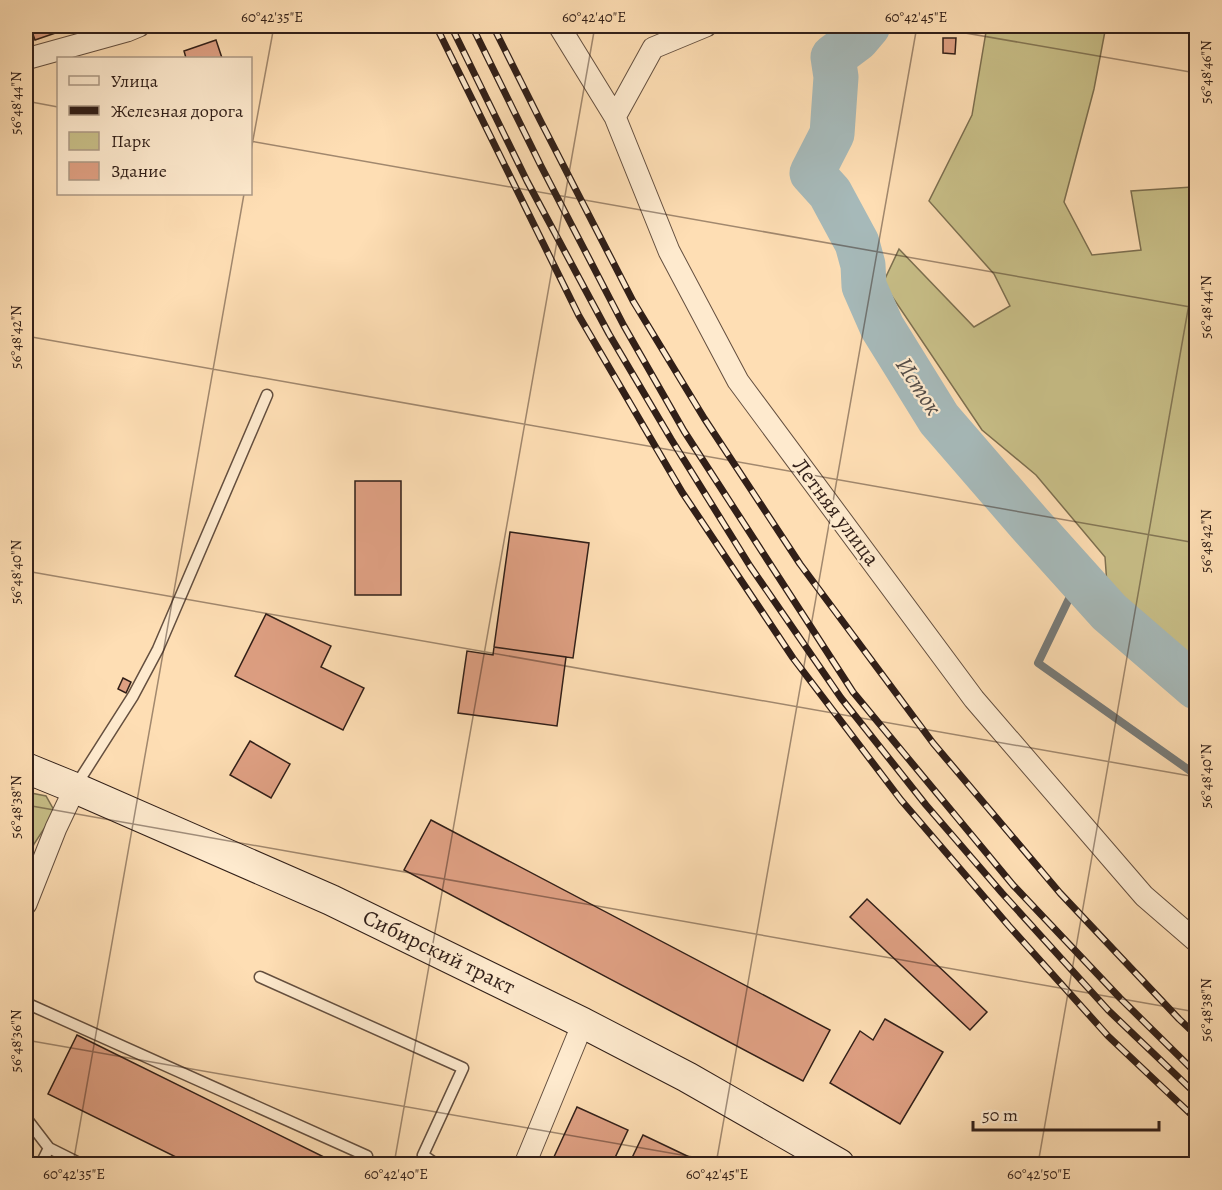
<svg xmlns="http://www.w3.org/2000/svg" width="1222" height="1190" font-family="Alegreya,serif">
<style>
.green{fill:#c8bf88;stroke:#7c6f50;stroke-width:1.5}
.lines{fill:none;stroke-linecap:round;stroke-linejoin:round}
.stream{stroke:#777b79;stroke-width:8}
.river{stroke:#a6b9b9;stroke-width:45}
.building{fill:#dfa083;stroke:#311f18;stroke-width:1.5}
.service-casing{stroke:#644f3f;stroke-width:13}
.minor-casing{stroke:#644f3f;stroke-width:23}
.secondary-casing{stroke:#311f18;stroke-width:32}
.service{stroke:#feeace;stroke-width:10}
.minor{stroke:#feeace;stroke-width:21}
.secondary{stroke:#feeace;stroke-width:30}
.rail-casing{stroke:#311f18;stroke-width:7}
.rail{stroke:#feeace;stroke-width:4.5;stroke-dasharray:14;stroke-linecap:butt}
.ticks{fill:none;stroke:#311f18;stroke-width:1.5;stroke-opacity:0.45}
.labels{text-anchor:middle;dominant-baseline:central;stroke-width:4.5;stroke-linejoin:round;paint-order:stroke}
.street-label{font-size:22px;fill:#311f18;stroke:#feeace}
.water-label{font-size:24px;font-style:italic;fill:#544d48;stroke:#feeace}
.neatline{fill:none;stroke:#311f18;stroke-width:2}
.ticks-label{font-size:15px;text-anchor:middle;fill:#311f18}
</style>
<rect width="100%" height="100%" fill="#fedeb4"/>
<filter id="stains"><feTurbulence type="fractalNoise" baseFrequency=".00333" numOctaves="4"/><feColorMatrix values="0 0 0 0 .2 0 0 0 0 .09 0 0 0 0 .02 0 0 0 .5 -.17"/></filter>
<radialGradient id="worn" r=".72"><stop offset=".6" stop-color="#630" stop-opacity="0"/><stop offset="1" stop-color="#630" stop-opacity=".3"/></radialGradient>
<!-- green -->
<path class="green" d="M987 26H1106L1094 89 1064 202 1092 255 1141 250 1131 191 1192 187 1196 207V687L1109 612 1105 557 1036 475 982 430 883 283 899 249 974 327 1010 306 994 274 929 201 972 115Z
M26 792 46 796 55 812 34 844 26 864Z"/>
<g class="lines">
<!-- stream -->
<path class="stream" d="M1079 578 1038 663 1196 775"/>
<!-- river -->
<path class="river" d="M868 26 857 39 833 57 836 77 832 134 812 173 830 193 857 243 863 265 864 286 882 327 939 419 1029 523 1109 612 1196 687"/>
</g>
<!-- building -->
<path class="building" d="M30 26H69L70 28 35 40Z
M943 38H956L955 54 943 53Z
M216 40 222 58H186L184 51Z
M355 481H401V595H355Z
M510 532 589 543 573 658 494 647Z
M266 614 331 646 321 667 364 688 343 730 235 676Z
M494 647 566 657 557 726 458 713 467 651 493 655Z
M123 678 131 682 126 693 118 689Z
M250 741 290 764 271 798 230 775Z
M431 820 830 1030 803 1081 404 870Z
M867 899 987 1012 970 1030 850 917Z
M885 1019 943 1052 900 1124 830 1083 860 1031 873 1040Z
M77 1035 338 1164H190L48 1094Z
M577 1107 628 1130 612 1164H566L553 1159Z
M643 1135 704 1164H629Z"/>
<g class="lines">
<!-- service casing -->
<g class="service-casing">
<path id="service" d="M75 787 133 696 158 649 267 395
M260 977 463 1068 423 1155 436 1164
M26 1003 367 1156
M26 1118 49 1148 81 1164
M41 1164 49 1148"/>
</g>
<!-- minor casing -->
<g class="minor-casing">
<path id="minor" d="M559 26 615 117 669 251 738 381 974 699 1144 896 1196 941
M26 59 127 31 139 26
M615 117 653 48 706 26
M26 904 56 828 75 788
M525 1164 583 1023"/>
</g>
<!-- secondary casing -->
<g class="secondary-casing">
<path id="secondary" d="M26 768 75 788 331 900 583 1023 687 1077 839 1164"/>
</g>
<!-- service -->
<use href="#service" class="service"/>
<!-- minor -->
<use href="#minor" class="minor"/>
<!-- secondary -->
<use href="#secondary" class="secondary"/>
<!-- rail casing -->
<g class="rail-casing">
<path id="rail" d="M436 26 579 316 682 492 793 658 901 800 1009 926 1108 1036 1196 1119
M451 26 527 181 609 334 671 439 750 566 841 698 926 805 1002 893 1108 1010 1196 1094
M472 26 541 166 624 326 684 431 853 692 1013 885 1120 998 1196 1073
M493 26 540 120 633 301 704 418 800 564 933 743 1060 893 1179 1019 1196 1035"/>
</g>
<!-- rail -->
<use href="#rail" class="rail"/>
</g>
<!-- ticks -->
<path class="ticks" d="M925 26 1196 73M26 101 58 107M250 141 1196 308M250 156 274 26M26 336 1196 543M26 571 1196 777M26 805 1196 1012M26 1040 733 1164M73 1164 244 194M394 1164 595 26M716 1164 917 26M1038 1164 1196 264"/>
<g class="labels">
<!-- street labels -->
<g class="street-label">
<text transform="translate(836 512) rotate(53)">Летняя улица</text>
<text transform="translate(439 952) rotate(26)">Сибирский тракт</text>
</g>
<!-- water labels -->
<g class="water-label">
<text transform="translate(919 386) rotate(57)">Исток</text>
</g>
</g>
<!-- margin -->
<rect width="1222" height="1190" fill="none" stroke="#fedeb4" stroke-width="66"/>
<!-- legend -->
<rect x="57" y="57" width="195" height="138" fill="#feeace" stroke="#ac9985" stroke-width="1.5"/>
<rect x="69" y="76" width="30" height="9" fill="#feeace" stroke="#ac9985" stroke-width="1.5"/>
<text x="111" y="87" font-size="18" fill="#311f18">Улица</text>
<rect x="69" y="106" width="30" height="9" fill="#311f18" stroke="#ac9985" stroke-width="1.5"/>
<text x="111" y="117" font-size="18" fill="#311f18">Железная дорога</text>
<rect x="69" y="132" width="30" height="18" fill="#c8bf88" stroke="#ac9985" stroke-width="1.5"/>
<text x="111" y="147" font-size="18" fill="#311f18">Парк</text>
<rect x="69" y="162" width="30" height="18" fill="#dfa083" stroke="#ac9985" stroke-width="1.5"/>
<text x="111" y="177" font-size="18" fill="#311f18">Здание</text>
<!-- scale -->
<path d="M973 1121v9h186v-9" fill="none" stroke="#311f18" stroke-width="3"/>
<text x="982" y="1121" font-size="18" fill="#311f18" stroke="#feeace" stroke-width="4.5" paint-order="stroke">50 m</text>
<rect x="33" y="33" width="1156" height="1124" class="neatline"/>
<g class="ticks-label">
<text x="272" y="22">60°42'35"E</text>
<text x="594" y="22">60°42'40"E</text>
<text x="916" y="22">60°42'45"E</text>
<text transform="translate(1206 72) rotate(-90)" y="5">56°48'46"N</text>
<text transform="translate(16 103) rotate(-90)" y="5">56°48'44"N</text>
<text transform="translate(1206 307) rotate(-90)" y="5">56°48'44"N</text>
<text transform="translate(16 337) rotate(-90)" y="5">56°48'42"N</text>
<text transform="translate(1206 541) rotate(-90)" y="5">56°48'42"N</text>
<text transform="translate(16 572) rotate(-90)" y="5">56°48'40"N</text>
<text transform="translate(1206 776) rotate(-90)" y="5">56°48'40"N</text>
<text transform="translate(16 807) rotate(-90)" y="5">56°48'38"N</text>
<text transform="translate(1206 1010) rotate(-90)" y="5">56°48'38"N</text>
<text transform="translate(16 1041) rotate(-90)" y="5">56°48'36"N</text>
<text x="74" y="1179">60°42'35"E</text>
<text x="396" y="1179">60°42'40"E</text>
<text x="717" y="1179">60°42'45"E</text>
<text x="1039" y="1179">60°42'50"E</text>
</g>
<rect width="100%" height="100%" filter="url(#stains)"/>
<rect width="100%" height="100%" fill="url(#worn)"/>
</svg>
